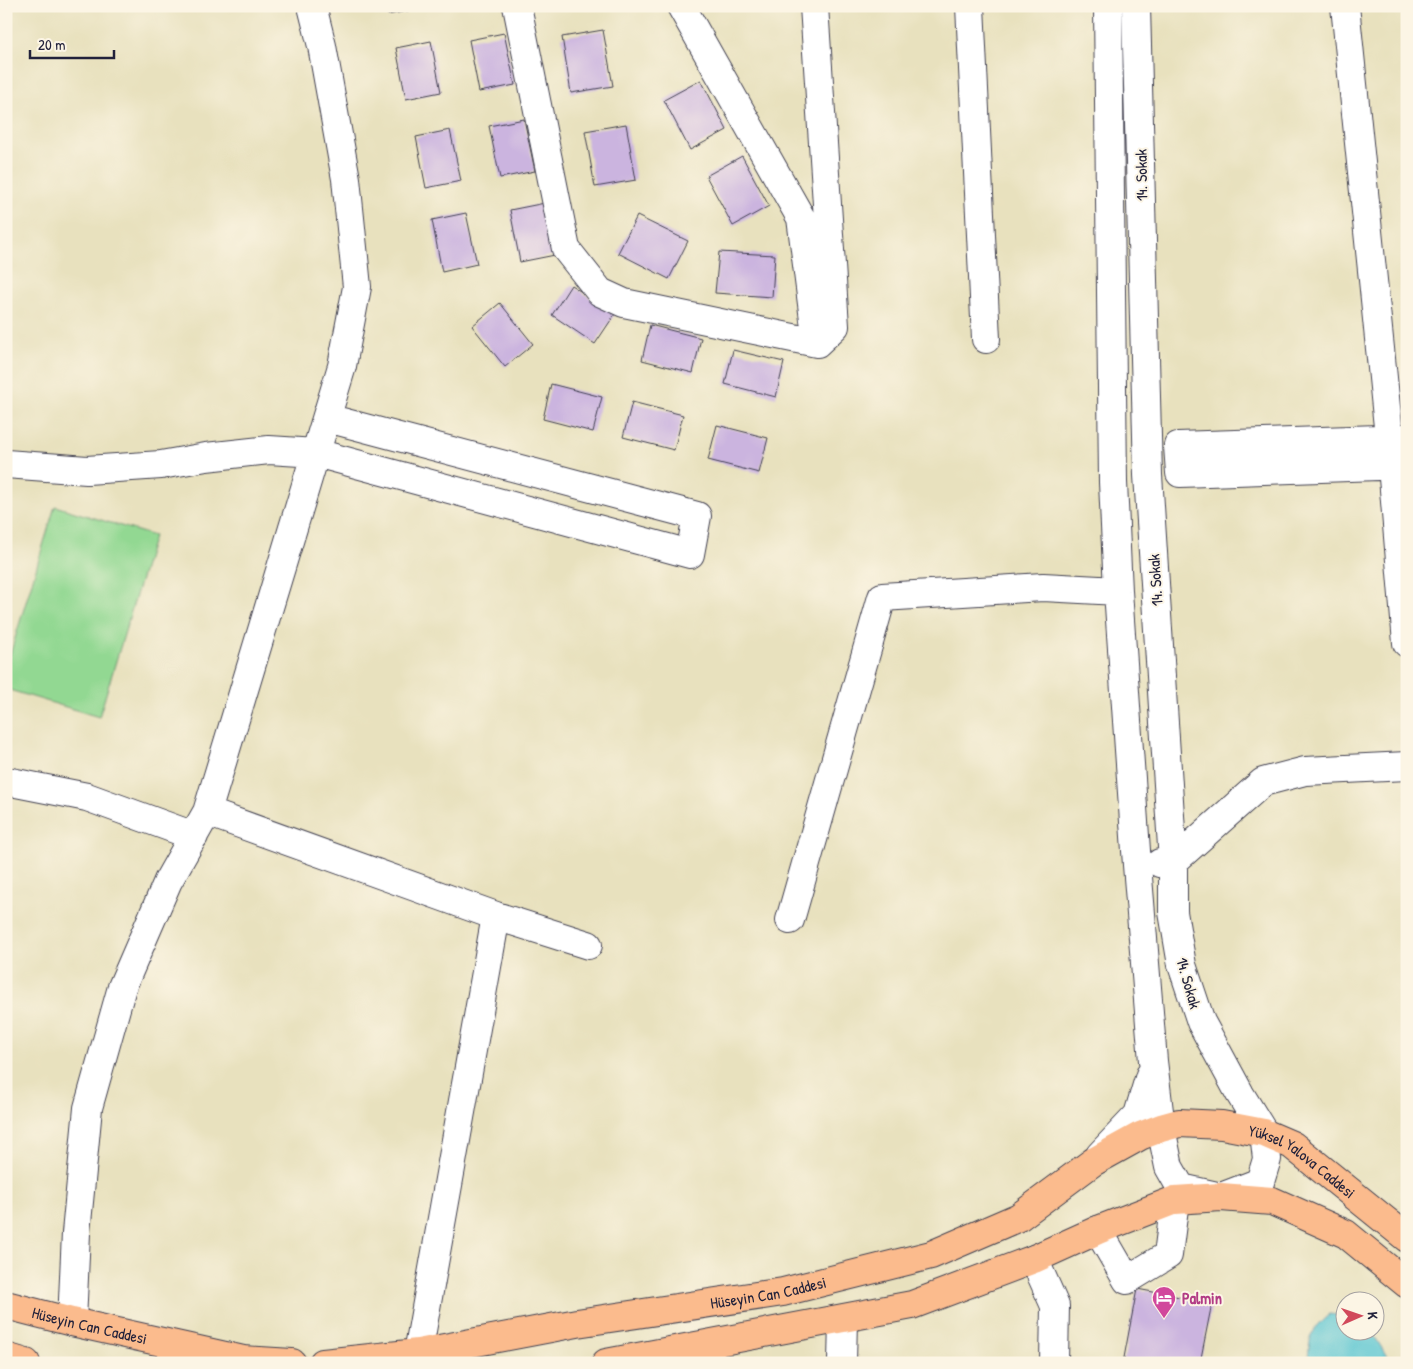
<svg xmlns="http://www.w3.org/2000/svg" width="1413" height="1369" font-family="'Patrick Hand',sans-serif">
<style>
.green{fill:#92d892;stroke:#5a7d66}
.water{fill:#5ac6d2;stroke:#3e7486}
.building{fill:#cbb4df}
.lines{fill:none;stroke-linecap:round;stroke-linejoin:round}
.minor-casing{stroke:#403f4f;stroke-width:30}
.major-casing{stroke:#403f4f;stroke-width:30}
.minor{stroke:#fff;stroke-width:28}
.major{stroke:#fbbb8d;stroke-width:28}
.labels{text-anchor:middle;dominant-baseline:central;stroke-width:4;stroke-linejoin:round;paint-order:stroke}
.street-label{font-size:16px;fill:#22223b;stroke:#fcf5e5}
.hotel-label{font-size:16px;font-weight:bold;fill:#b23c85;stroke:#fcf5e5;text-anchor:start}
</style>
<rect width="100%" height="100%" fill="#fcf5e5"/>
<filter id="ink" filterUnits="userSpaceOnUse"><feTurbulence type="fractalNoise" baseFrequency=".02" numOctaves="2"/><feDisplacementMap in="SourceGraphic" scale="10" xChannelSelector="R" yChannelSelector="G"/><feConvolveMatrix kernelMatrix="1 2 1 2 8 2 1 2 1" color-interpolation-filters="sRGB"/></filter>
<filter id="wash" filterUnits="userSpaceOnUse"><feTurbulence type="fractalNoise" baseFrequency=".0096" numOctaves="4" result="noise"/><feDisplacementMap in="SourceGraphic" scale="20" xChannelSelector="R" yChannelSelector="G"/><feGaussianBlur stdDeviation="1.12" result="paint"/><feColorMatrix in="noise" values="0 0 0 0 0 0 0 0 0 0 0 0 0 0 0 0 0 1.4 0 .05"/><feComposite in="paint" operator="in"/></filter>
<g filter="url(#wash)">
<rect width="100%" height="100%" fill="#e8e1be"/>
<!-- green -->
<path class="green" d="M55 506 154 536 99 717 6 689V668Z"/>
<!-- water -->
<path class="water" d="M1330 1314 1345 1316 1346 1332H1369L1375 1337 1391 1363H1308C1309 1338 1310 1330 1330 1314Z"/>
<g id="blocks">
<!-- building -->
<path class="building" d="M386 6H426V7L388 15Z
M603 30 613 86 571 93 562 37Z
M504 33 515 85 479 92 469 40Z
M431 41 441 92 406 99 396 48Z
M701 80 727 130 690 150 664 100Z
M524 119 535 171 500 178 489 126Z
M626 124 636 180 595 187 585 131Z
M450 130 461 181 426 188 416 137Z
M742 156 769 206 733 226 706 176Z
M545 203 555 255 520 262 510 210Z
M466 213 477 264 442 272 432 220Z
M637 216 688 241 669 279 618 253Z
M719 252 775 255 772 297 715 293Z
M571 285 615 314 595 344 552 315Z
M500 303 533 344 505 367 472 326Z
M650 325 701 338 693 373 642 360Z
M733 350 784 362 776 397 725 384Z
M551 384 602 397 593 432 543 419Z
M632 402 683 415 674 450 623 437Z
M717 425 768 438 759 473 708 460Z
M1137 1289 1212 1303 1200 1363H1123Z"/>
</g>
</g>
<g filter="url(#ink)">
<use href="#blocks" fill-opacity="0" stroke="#403f4f" stroke-width="1"/>
<g class="lines">
<!-- minor casing -->
<g class="minor-casing">
<path id="minor" d="M517 6 566 249 600 292 624 303 817 343
M681 6 801 218 817 343
M814 6 835 326 817 343
M970 6 986 339
M1108 6 1113 482 1118 591 1137 865 1153 1061 1161 1128 1169 1167 1181 1188 1221 1197 1260 1182 1267 1159 1264 1133 1240 1094 1201 1022 1182 965 1173 912V862L1148 475 1136 6
M1345 6 1392 466 1407 643
M1407 438 1178 446 1180 473 1407 465
M6 464 87 470 161 465 206 457 269 450 316 453 690 554 697 516 327 418
M6 781 87 797 194 836
M207 812 496 916 588 945
M1160 863 1173 862 1263 782 1305 771 1407 766
M790 920 882 597 1043 587 1118 591
M1100 1155 1138 1115 1150 1075
M1098 1230 1127 1280 1168 1255 1175 1200
M1034 1259 1055 1306 1054 1363
M72 1322 76 1233 88 1108 122 987 168 881 207 812 342 366 357 287 346 179 322 46 312 6
M418 1353 496 916
M842 1363 843 1319"/>
</g>
<!-- major casing -->
<g class="major-casing">
<g id="major">
<path id="s1" d="M6 1305 72 1322 243 1360 292 1363"/>
<path d="M6 1357 26 1363"/>
<path id="s2" d="M323 1363 418 1353 577 1323 783 1292 931 1255 1019 1217 1093 1162 1140 1136 1161 1128 1179 1123 1222 1125 1264 1133 1292 1145 1407 1238"/>
<path d="M606 1363 912 1305 1034 1259 1098 1230 1175 1200 1221 1197 1272 1201 1346 1234 1407 1284"/>
</g>
</g>
<!-- minor -->
<use href="#minor" class="minor"/>
<!-- major -->
<use href="#major" class="major"/>
</g>
</g>
<!-- icons -->
<defs>
<g id="hotel-pin" transform="scale(1.25)"><path d="M0 17L-7.5 6A9.5 9.5 0 1 1 7.5 6Z" fill="#d1479c" stroke="#fcf5e5"/><path d="M-6-4.5h1.5V1H6V5H4.5V3h-9V5H-6ZM-4 0a1.8 1.8 0 1 1 3.6 0ZM.5 0V-2.5h3Q6-2.5 6 0Z" fill="#fff"/></g>
</defs>
<g fill-rule="evenodd">
<use href="#hotel-pin" x="1164" y="1298"/>
</g>
<g class="labels">
<!-- street labels -->
<g class="street-label">
<text transform="translate(1141 175) rotate(-91)">14. Sokak</text>
<text transform="translate(1155 580) rotate(-94)">14. Sokak</text>
<text transform="translate(1189 983) rotate(74)">14. Sokak</text>
<text stroke="none"><textPath href="#s2" startOffset="1034">Yüksel Yalova Caddesi</textPath></text>
<text stroke="none"><textPath href="#s2" startOffset="451">Hüseyin Can Caddesi</textPath></text>
<text stroke="none"><textPath href="#s1" startOffset="86">Hüseyin Can Caddesi</textPath></text>
</g>
<!-- hotel labels -->
<g class="hotel-label">
<text x="1182" y="1298">Palmin</text>
</g>
</g>
<!-- margin -->
<rect width="1413" height="1369" fill="none" stroke="#fcf5e5" stroke-width="25"/>
<!-- north arrow -->
<g transform="translate(1360 1316) rotate(88)"><circle r="24" fill="#fcf5e5" stroke="#a5a1a1"/>
<path d="M0-4L9 19L0 12L-9 19Z" fill="#d1495b"/>
<text y="-8" font-size="14" font-weight="bold" text-anchor="middle" fill="#22223b">K</text>
</g>
<!-- scale -->
<path d="M30 50v8h84v-8" fill="none" stroke="#22223b" stroke-width="2.5"/>
<text x="38" y="50" font-size="15" fill="#22223b" stroke="#fcf5e5" stroke-width="4" paint-order="stroke">20 m</text>
</svg>
